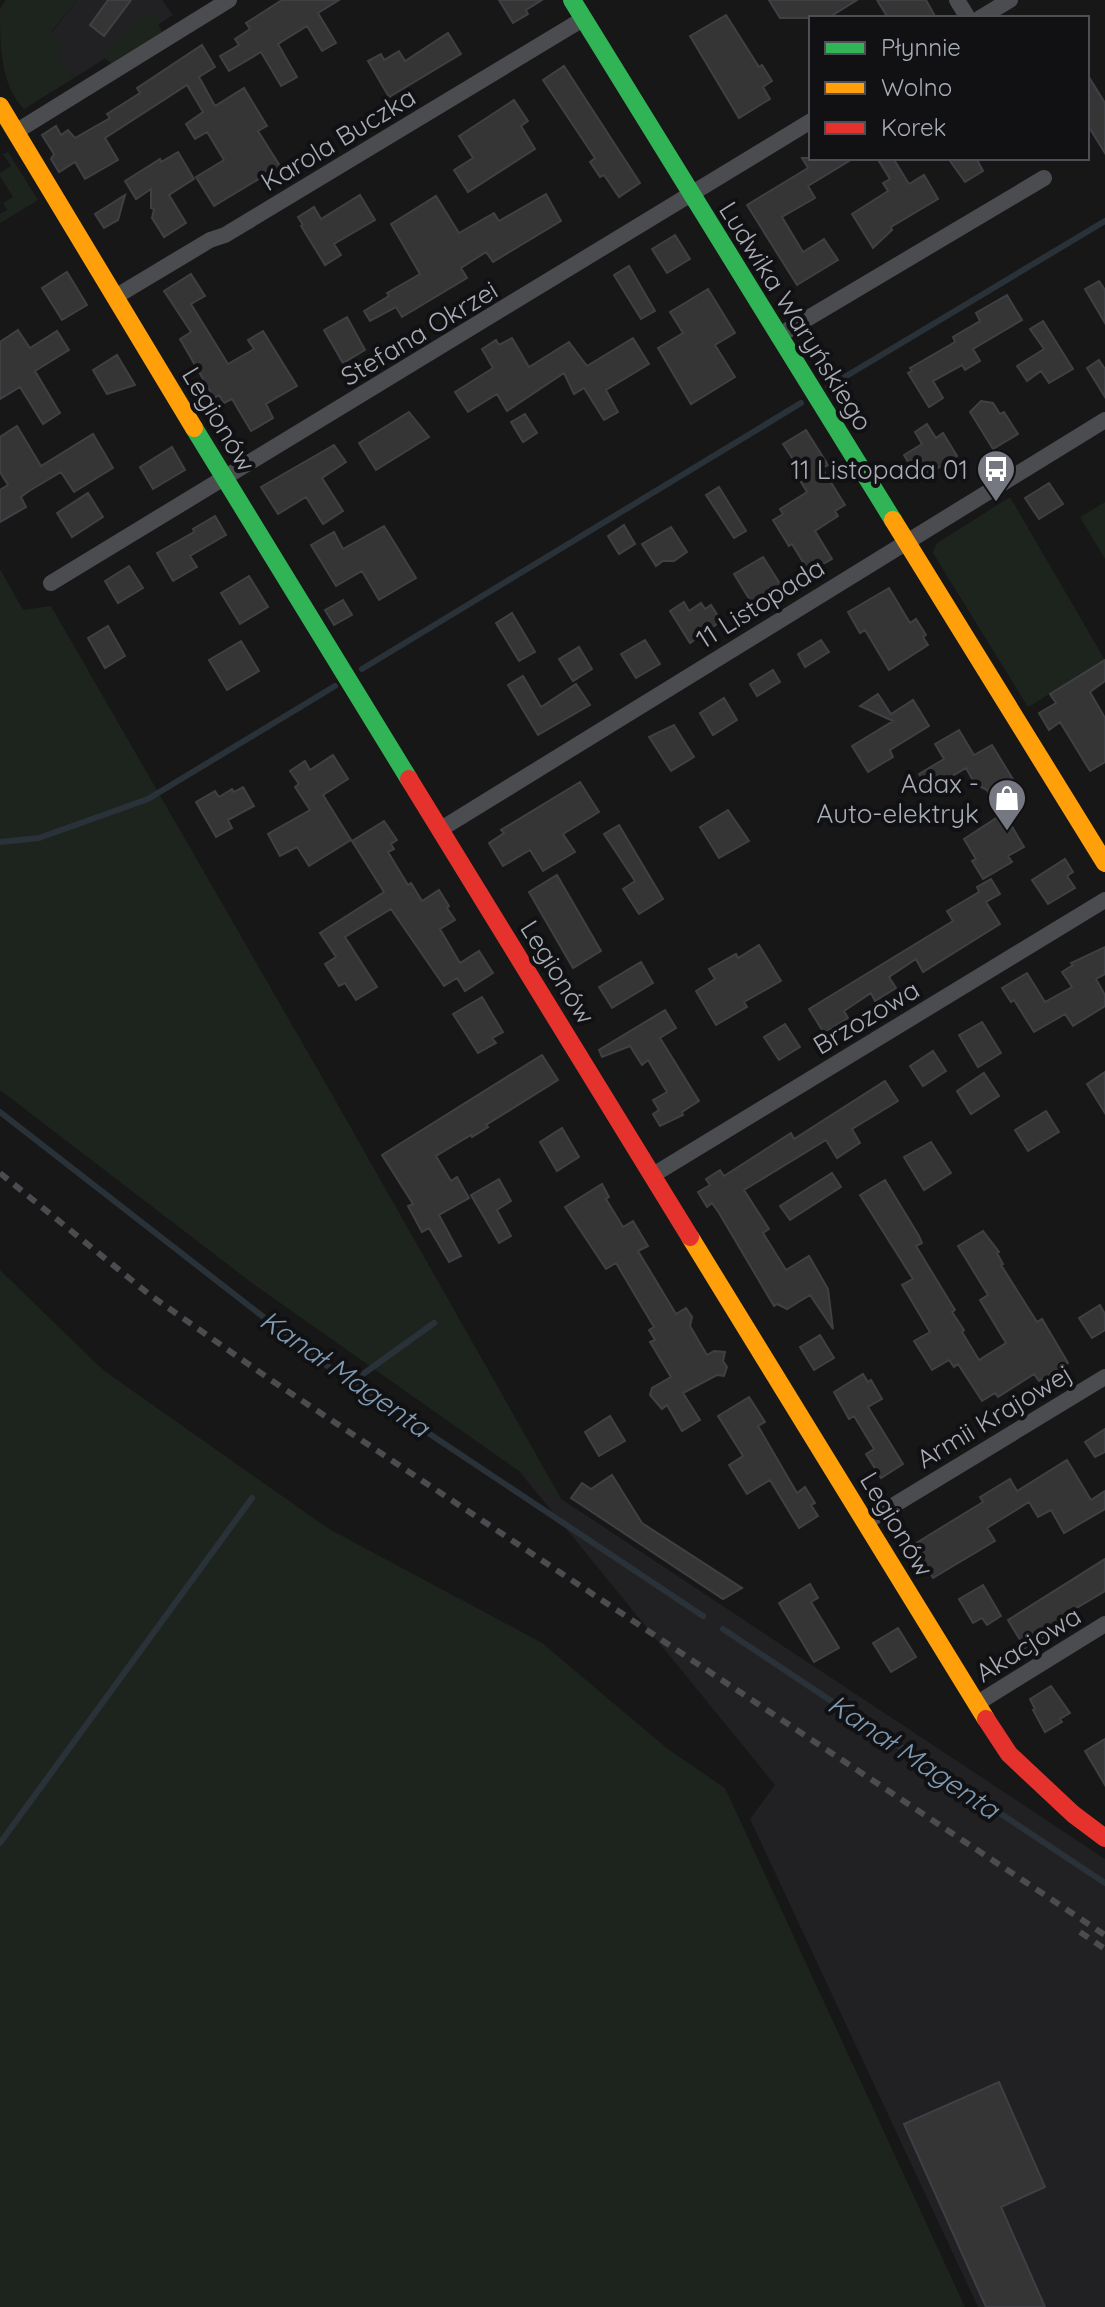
<svg xmlns="http://www.w3.org/2000/svg" width="1105" height="2307" font-family="Quicksand,sans-serif">
<style>
.built{fill:#212123}
.green{fill:#1d241e}
.lines{fill:none;stroke-linecap:round;stroke-linejoin:round}
.stream{stroke:#2a3239;stroke-width:6}
.building{fill:#353536;stroke:#3f4043;stroke-width:2}
.street{stroke:#4b4c50;stroke-width:16}
.fast{stroke:#30b455;stroke-width:18}
.slow{stroke:#ff9f0a;stroke-width:18}
.jam{stroke:#e5322d;stroke-width:18}
.rail{stroke:#4b4c4f;stroke-width:6;stroke-dasharray:10 8;stroke-linecap:butt}
.labels{text-anchor:middle;dominant-baseline:central;stroke-width:8;stroke-linejoin:round;paint-order:stroke}
.street-label{font-size:26px;fill:#a8adb8;stroke:#111113}
.poi-label{font-size:26px;fill:#a8adb8;stroke:#111113;text-anchor:end}
.water-label{font-size:28px;font-style:italic;fill:#7f9bb3;stroke:#111113}
</style>
<rect width="100%" height="100%" fill="#171717"/>
<!-- built -->
<path class="built" d="M77 0H162L173 15 74 78 54 51 52 32Z
M519 1471 1105 1859V2307H978L750 1819 775 1785Z"/>
<!-- green -->
<path class="green" d="M6 0H77L52 31 64 45 55 51 74 78 24 109C0 84 0 45 0 8Z
M146 12 154 15 162 32 111 63 103 57C107 49 138 17 146 12Z
M8 152 38 200 0 223V214L7 210 3 203 13 197 0 176V173L11 166 3 154Z
M1010 497 1105 660 1028 707 933 553 936 544Z
M1105 502V559L1080 517Z
M0 569 23 610 51 606 330 1091 563 1502 252 1283 0 1090Z
M0 1270 103 1370 329 1529 542 1643 669 1750 725 1788 965 2307H0Z"/>
<g class="lines">
<!-- stream -->
<path class="stream" d="M828 387 1105 221
M362 669 801 403
M0 842 39 838 148 799 335 686
M0 1112 320 1361 703 1616
M352 1382 434 1323
M723 1629 1105 1883
M0 1843 252 1498"/>
</g>
<!-- building -->
<path class="building" d="M108 0H131L104 36 90 25Z
M282 0H339L318 13 336 43 322 51 307 26 278 44 297 77 281 86 261 52 229 71 220 56 239 45 235 39 250 29 246 23Z
M499 0H542L526 10 528 14 513 23Z
M769 0H857L828 18H780Z
M877 0H926L936 18H888Z
M726 15 759 67 762 65 772 81 763 87 770 99 739 118 690 36Z
M448 33 461 54 389 97 368 61 381 54 384 60 399 51 405 61Z
M202 45 215 67 199 77 215 106 244 88 267 126 258 131 280 166 214 206 196 177 224 160 207 132 195 139 186 124 203 112 187 85 105 138 118 160 85 179 75 162 59 172 51 159 54 154 42 135 56 126 61 135 68 130 75 138 110 118 107 114 140 93 137 88Z
M564 66 640 183 619 197 604 175 600 177 590 162 595 158 543 80Z
M1087 74 1105 103V153L1087 124Z
M514 100 528 121 521 126 535 149 468 192 454 170 473 158 459 136Z
M178 152 194 179 169 195 186 223 164 237 152 218 154 209 151 208V189L136 199 125 181 160 159 161 162Z
M802 158H854L808 186 815 198 782 217 803 252 824 239 838 260 797 285 747 205 808 168Z
M877 158H893L909 184 924 175 938 199 891 227 892 230 873 248 852 214 888 191 883 183 890 179Z
M948 158H976L983 171 965 182Z
M546 194 561 221 493 262 486 252 461 268 467 278 402 317 396 307 370 321 364 311 389 296 387 293 420 274 391 224 436 196 459 233 494 213 499 221Z
M125 195 118 220 104 228 95 214Z
M360 195 375 220 334 244 341 255 325 265 301 226 303 225 298 217 314 207 321 219Z
M675 235 690 259 667 273 652 249Z
M629 266 655 311 641 319 614 275Z
M67 272 87 305 62 320 42 288Z
M191 274 205 296 191 304 228 364 254 349 248 340 263 331 297 386 266 404 273 418 251 431 232 399 224 403 219 395 214 398 180 339 191 332 164 291Z
M1099 281 1105 290V323L1085 289Z
M708 289 735 333 715 345 735 377 691 404 658 348 683 333 670 312Z
M1007 295 1022 320 973 349 980 361 965 370 962 365 933 381 943 398 929 407 908 373 912 371 910 368 955 342 953 337 980 321 976 313Z
M347 317 365 350 343 363 324 330Z
M1043 321 1073 369 1049 383 1041 371 1027 381 1017 366 1044 349 1030 329Z
M18 330 30 348 57 331 69 350 35 371 60 413 43 424 20 387 0 399V342Z
M512 338 529 367 569 342 587 366 633 338 649 364 606 390 618 412 604 420 584 388 574 394 564 373 507 411 497 394 468 412 455 392 493 368 482 349 496 340 499 345Z
M117 355 135 385 107 394 93 370Z
M1099 360 1105 369V397L1087 368Z
M981 401 993 403 1000 414 1004 412 1018 434 993 449 970 412Z
M409 412 429 437 376 470 359 443Z
M525 414 537 433 523 442 511 422Z
M927 424 936 438 943 433 957 456 919 480 904 455 922 444 915 432Z
M17 426 41 466 93 434 113 468 74 492 61 472 29 491 21 497 26 507 0 522V490L8 485 0 472V437Z
M806 430 828 465 822 468 845 505 835 511 838 516 815 531 832 559 809 572 792 544 789 546 773 520 783 514 780 509 807 492 801 482 806 479 783 444Z
M334 445 346 462 322 478 343 511 323 524 306 497 278 514 261 487Z
M172 447 185 470 153 489 140 467Z
M1049 483 1063 504 1039 519 1025 498Z
M719 487 746 531 734 538 706 495Z
M88 493 103 517 72 537 57 513Z
M215 516 226 535 190 556 197 567 173 581 157 553 194 532 193 529Z
M624 525 635 544 619 554 608 536Z
M384 526 416 578 379 600 362 571 336 586 311 545 334 532 343 549Z
M671 527 687 552 674 561H663L656 566 642 544Z
M763 557 782 587 753 605 734 574Z
M129 566 143 588 118 603 105 581Z
M249 576 268 607 240 624 221 593Z
M889 588 910 623 916 619 926 635 923 637 928 645 889 670 865 630 860 633 848 612Z
M343 600 352 615 334 625 325 610Z
M684 602 689 611 701 603 705 609 711 605 721 621 690 643 670 611Z
M512 613 535 652 519 661 496 623Z
M108 626 125 656 105 668 88 638Z
M645 640 660 664 636 678 621 654Z
M821 640 829 652 805 667 798 654Z
M241 641 259 671 227 690 209 660Z
M579 647 592 669 573 681 559 659Z
M1105 660V681L1090 692 1105 718V762L1090 771 1060 722 1049 730 1039 713 1056 703 1050 694Z
M773 670 780 682 757 696 750 684Z
M523 676 541 707 576 684 590 705 538 735 508 685Z
M878 694 891 714 913 700 929 726 890 750 893 757 868 772 852 746 893 721 860 706Z
M724 698 737 720 713 735 700 713Z
M674 725 694 757 671 771 649 737Z
M959 730 974 755 992 745 1014 781 991 797 987 790 975 784 966 768 929 790 919 774 944 759 935 744Z
M333 755 348 779 323 795 351 840 309 866 297 847 280 856 268 834 310 810 295 787 299 784 290 771 305 761 310 770Z
M580 782 599 812 563 834 575 852 543 871 530 850 503 866 489 843 504 833 501 830Z
M243 787 254 806 228 820 232 828 216 837 196 802 215 791 219 797 232 789 234 792Z
M728 810 749 841 719 858 700 827Z
M1004 813 1024 847 1008 856 1012 862 983 879 972 861 976 859 964 839Z
M384 821 397 840 391 844 394 849 388 852 408 885 411 883 422 901 439 890 449 906 447 908 455 920 440 929 460 963 479 951 493 973 465 991 457 978 444 986 391 909 345 937 377 987 356 1000 345 983 339 986 325 964 336 957 320 933 384 892 352 841Z
M619 825 663 899 639 914 623 889 635 881 604 834Z
M1065 859 1073 872 1067 876 1075 888 1048 904 1032 880Z
M557 875 601 951 573 968 529 892Z
M991 879 1000 894 986 902 1000 924 923 972 916 959 889 977 896 988 875 1001 871 993 844 1011 848 1018 824 1033 809 1009 953 921 947 911 979 892 977 887Z
M759 945 781 981 744 1002 747 1007 716 1025 696 991 715 979 709 969 736 954 738 958Z
M1105 947V974L1096 979 1105 995V1006L1073 1026 1065 1014 1034 1032 1014 1000 1011 1002 1002 988 1027 973 1045 1002 1072 987 1062 972 1073 965 1071 963Z
M641 962 653 983 612 1008 599 987Z
M482 997 503 1032 492 1038 496 1043 478 1053 453 1014Z
M665 1010 676 1028 660 1038 699 1101 682 1112 683 1115 660 1126 653 1114 659 1110 653 1100 667 1092 648 1060 642 1065 630 1046 602 1057 599 1050Z
M982 1022 1001 1053 978 1067 959 1035Z
M785 1024 800 1047 779 1060 764 1037Z
M933 1051 946 1071 923 1086 910 1066Z
M542 1055 558 1080 486 1125 488 1127 472 1137 471 1135 436 1156 451 1181 457 1177 469 1198 439 1215 461 1256 449 1262 429 1228 422 1232 408 1206 413 1204 382 1155Z
M1105 1072V1113L1087 1084Z
M984 1073 999 1096 971 1114 957 1091Z
M885 1081 898 1101 852 1129 860 1143 837 1158 826 1140 744 1190 769 1229 763 1233 786 1270 809 1256 828 1289 833 1329 810 1295 787 1309 777 1304 774 1306 719 1213 712 1203 707 1207 698 1192 710 1185 706 1179 720 1170 724 1176 791 1133 794 1139Z
M1046 1111 1059 1132 1028 1151 1015 1130Z
M562 1128 579 1157 557 1171 540 1142Z
M931 1142 951 1173 924 1190 904 1157Z
M832 1173 841 1187 790 1220 780 1206Z
M499 1179 511 1201 497 1210 511 1236 499 1243 471 1195Z
M885 1180 919 1236 922 1243 916 1246 955 1310 952 1312 964 1330 962 1332 979 1360 1006 1343 980 1300 988 1295 958 1246 983 1231 999 1252 997 1253 1003 1264 1001 1265 1037 1322 1042 1319 1068 1363 1039 1381 1034 1374 998 1397 995 1393 982 1401 958 1364 954 1367 949 1360 932 1370 914 1341 930 1332 902 1285 913 1279 860 1195Z
M602 1184 609 1197 606 1199 623 1227 633 1221 648 1246 638 1251 676 1314 686 1308 692 1317 690 1326 707 1355 714 1351 725 1352 723 1361 727 1367 724 1376 717 1375 683 1393 700 1420 682 1431 667 1405 662 1409 650 1395 652 1388 671 1377 650 1342 655 1340 649 1330 654 1327 616 1263 606 1269 565 1207Z
M1100 1305 1105 1314V1330L1092 1338 1079 1318Z
M820 1335 834 1358 814 1370 800 1347Z
M863 1374 868 1382 871 1380 882 1399 868 1407 903 1464 881 1478 866 1454 874 1449 854 1416 849 1419 834 1392Z
M749 1397 765 1422 758 1426 797 1493 805 1487 815 1503 811 1505 818 1516 799 1528 770 1480 747 1494 729 1465 743 1456 718 1416Z
M610 1416 625 1441 599 1456 585 1432Z
M1105 1429V1452L1095 1457 1085 1442Z
M1067 1460 1091 1500 1105 1491V1509L1064 1533 1051 1510 1038 1517 1029 1502 987 1528 995 1541 933 1578 913 1545 983 1502 980 1497 1010 1479 1017 1491Z
M612 1475 642 1523 742 1588 723 1599 571 1498 582 1483 591 1489Z
M1105 1559V1591L1075 1609 1076 1612 1046 1630 1048 1634 1025 1648 1008 1620Z
M810 1584 818 1598 811 1602 839 1648 814 1662 779 1603Z
M983 1585 1001 1616 987 1625 982 1618 973 1623 959 1599Z
M898 1628 916 1657 891 1672 873 1643Z
M1051 1686 1070 1713 1060 1719 1062 1722 1045 1732 1033 1710 1035 1709 1030 1699Z
M1105 1739V1785L1085 1751Z
M999 2082 1045 2187 1001 2207 1045 2307H986L904 2124Z"/>
<g class="lines">
<!-- street -->
<path class="street" d="M957 0 968 18
M980 18 1010 0
M17 131 229 0
M115 297 210 240 225 235 583 19
M778 336 1044 178
M51 583 811 121
M441 829 1105 420
M653 1175 1105 900
M866 1522 1105 1377
M976 1704 1105 1624"/>
<!-- fast -->
<path class="fast" d="M572 0 893 520
M194 428 409 779"/>
<!-- slow -->
<path class="slow" d="M0 106 194 428
M893 520 1105 863
M690 1237 986 1719"/>
<!-- jam -->
<path class="jam" d="M409 779 690 1237
M986 1719 1009 1754 1073 1814 1105 1838"/>
<!-- rail -->
<path class="rail" d="M0 1173 150 1295 268 1378 1105 1935
M1080 1932 1105 1949"/>
</g>
<!-- icons -->
<defs>
<g id="bus-pin" transform="scale(2)"><path d="M0 17L-7.5 6A9.5 9.5 0 1 1 7.5 6Z" fill="#757880" stroke="#111113"/><path d="M-5-6H5V4H4V6H2V4H-2V6H-4V4H-5ZM-3.5-4V0h7V-4ZM-3.5 1.2v1.5H-2V1.2ZM2 1.2v1.5H3.5V1.2Z" fill="#fff"/></g>
<g id="shop-pin" transform="scale(2)"><path d="M0 17L-7.5 6A9.5 9.5 0 1 1 7.5 6Z" fill="#757880" stroke="#111113"/><path d="M-5-2.5h2.3a2.7 3.5 0 0 1 5.4 0H5L5.5 6h-11ZM-1.5-2.5h3a1.5 2.3 0 0 0-3 0Z" fill="#fff"/></g>
</defs>
<g fill-rule="evenodd">
<use href="#bus-pin" x="996" y="469"/>
<use href="#shop-pin" x="1007" y="798"/>
</g>
<g class="labels">
<!-- street labels -->
<g class="street-label">
<text transform="translate(338 139) rotate(-31)">Karola Buczka</text>
<text transform="translate(796 316) rotate(58)">Ludwika Waryńskiego</text>
<text transform="translate(419 333) rotate(-31)">Stefana Okrzei</text>
<text transform="translate(219 419) rotate(59)">Legionów</text>
<text transform="translate(760 603) rotate(-32)">11 Listopada</text>
<text transform="translate(558 972) rotate(58)">Legionów</text>
<text transform="translate(866 1017) rotate(-31)">Brzozowa</text>
<text transform="translate(994 1416) rotate(-31)">Armii Krajowej</text>
<text transform="translate(897 1524) rotate(59)">Legionów</text>
<text transform="translate(1028 1644) rotate(-32)">Akacjowa</text>
</g>
<!-- poi labels -->
<g class="poi-label">
<text x="968" y="469">11 Listopada 01</text>
<text x="979" y="783">Adax -<tspan x="979" dy="30">Auto-elektryk</tspan></text>
</g>
<!-- water labels -->
<g class="water-label">
<text transform="translate(345 1373) rotate(35)">Kanał Magenta</text>
<text transform="translate(914 1756) rotate(34)">Kanał Magenta</text>
</g>
</g>
<!-- legend -->
<rect x="809" y="16" width="280" height="144" fill="#111113" stroke="#4d4f55" stroke-width="2"/>
<rect x="825" y="42" width="40" height="12" fill="#30b455" stroke="#4d4f55" stroke-width="2"/>
<text x="881" y="56" font-size="24" fill="#a8adb8">Płynnie</text>
<rect x="825" y="82" width="40" height="12" fill="#ff9f0a" stroke="#4d4f55" stroke-width="2"/>
<text x="881" y="96" font-size="24" fill="#a8adb8">Wolno</text>
<rect x="825" y="122" width="40" height="12" fill="#e5322d" stroke="#4d4f55" stroke-width="2"/>
<text x="881" y="136" font-size="24" fill="#a8adb8">Korek</text>
</svg>
